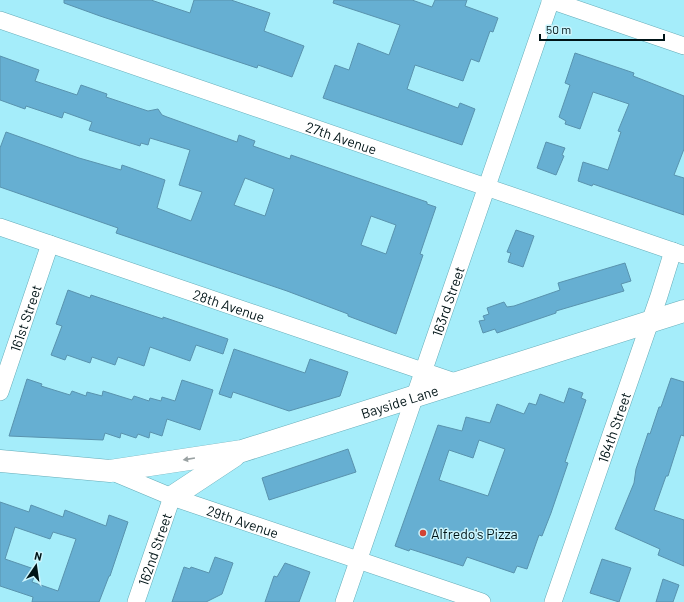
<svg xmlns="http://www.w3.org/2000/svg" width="684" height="602" font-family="Barlow,sans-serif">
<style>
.building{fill:#66afd2;stroke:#5993ae;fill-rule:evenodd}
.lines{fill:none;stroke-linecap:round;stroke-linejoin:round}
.street-casing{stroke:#65acb8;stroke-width:18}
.secondary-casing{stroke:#65acb8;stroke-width:23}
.street{stroke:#fff;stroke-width:17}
.secondary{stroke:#fff;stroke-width:22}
.oneway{fill:#99a1a2}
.poi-dot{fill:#d14434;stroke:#ccf5fd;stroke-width:1.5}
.labels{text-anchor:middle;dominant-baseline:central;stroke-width:3;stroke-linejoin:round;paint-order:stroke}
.street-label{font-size:14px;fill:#001417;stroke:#ccf5fd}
.poi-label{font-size:14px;fill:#001417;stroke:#ccf5fd;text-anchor:start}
</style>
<rect width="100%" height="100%" fill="#a5edfa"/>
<!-- building -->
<path class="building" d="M64 0H151L190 13 194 0H231L270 13 264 31 304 46 292 77 258 65 257 68 100 16 64 3Z
M334 0H412L432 7 435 0H467L465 6 498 18 493 32 490 31 479 62 471 59 463 81 415 65 407 89 458 108 460 103 475 109 462 145 323 98 335 65 349 70 358 43 389 55 400 25 333 3Z
M575 53 634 73 633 76 684 96V149L674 175 684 178V215L593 184 592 186 578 181 583 162 608 170 621 132 618 131 629 104 593 92 580 129 565 124 566 121 559 117 570 85 565 83Z
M0 56 39 70 35 81 77 95 81 85 107 94 106 97 148 111 158 109 162 115 167 117 237 142 239 135 255 141 253 146 290 159 291 155 427 202V204L436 207 420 254 423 255 396 334 348 316V314L287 291 116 233 118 228 0 187V148L6 132 79 158 121 170 122 165 165 180 157 208 191 221 202 192 179 185 190 150 150 138 148 145 141 143 140 146 89 130 92 122 64 112 62 118 26 106 25 109 0 100ZM245 178 274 189 265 216 234 205ZM371 216 396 225 386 254 361 245Z
M546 142 565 148 562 155 564 156 556 175 537 168Z
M516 230 534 236 523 267 508 262 511 253 507 252Z
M625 263 631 281 621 284 624 291 556 311V313L497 333 495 329 483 333 479 321 485 320 483 316 489 314 487 308 504 302 507 307 514 306 560 290 558 283Z
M68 290 90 298 91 295 163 319V317L228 339 223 354 196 345 190 361 150 347 144 366 118 357 115 365 92 357 90 363 67 355 65 360 51 355 62 326 56 324Z
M234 349 305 373 310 359 348 372 340 396 289 411 233 392 231 398 219 394Z
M671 378 684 382V436L681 435 668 476H666L654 510 684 520V566L658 555 660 549 615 529 634 483 636 469 648 433 650 434 659 407H661Z
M27 379 42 384 41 386 70 395 72 391 86 396 87 392 102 396 103 391 132 400 134 396 149 401 150 398 161 401 162 397 175 401 182 380 213 390 200 430 167 419 162 436 150 432 149 438 138 434 136 438 121 433 120 438 105 433 103 440 9 436Z
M569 388 583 393 581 398 586 400 565 462 568 463 551 513 542 536 539 535 527 569 517 566 514 573 467 557 463 566 410 549 409 551 395 546 438 425 462 431 466 417 490 423 497 404 524 414 529 403 536 405 540 394 564 403ZM479 440 505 449 488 496 439 480 449 450 473 458Z
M348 449 356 472 269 500 262 478Z
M0 502 29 512 31 505 63 517 65 510 106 526 109 515 128 522 110 576H109L99 602H32L33 597 0 586ZM15 527 50 539 53 532 76 539 58 591 32 582 37 570 5 559Z
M215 557 233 563 222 594 206 602H172L184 567 190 569 191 567 209 573Z
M602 559 631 568 619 602 590 593Z
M285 563 310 572 299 602H265L274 576 277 577Z
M663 579 679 585 673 602H656Z"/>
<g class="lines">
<!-- street casing -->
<g class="street-casing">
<g id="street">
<path d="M550 0 684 46"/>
<path id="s1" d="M0 20 684 255"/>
<path id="s2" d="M0 227 458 383"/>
<path id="s3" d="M0 392 50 244"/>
<path id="s4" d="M110 471 172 497 482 602"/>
<path id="s5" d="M136 602 172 497"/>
<path id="s6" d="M344 602 551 0"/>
<path id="s7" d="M553 602 659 296 673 251"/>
</g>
</g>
<!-- secondary casing -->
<g class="secondary-casing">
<g id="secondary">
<path id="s8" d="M0 461 110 471 242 451 684 311"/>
<path d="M172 497 234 456"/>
</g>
</g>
<!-- street -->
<use href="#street" class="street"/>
<!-- secondary -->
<use href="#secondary" class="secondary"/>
</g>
<!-- one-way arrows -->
<defs><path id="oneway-solid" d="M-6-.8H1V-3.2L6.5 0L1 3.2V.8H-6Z"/></defs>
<use class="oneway" href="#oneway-solid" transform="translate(189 459) rotate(171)"/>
<!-- markers -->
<circle class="poi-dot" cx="423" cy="533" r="4"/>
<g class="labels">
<!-- street labels -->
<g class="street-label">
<text stroke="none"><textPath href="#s1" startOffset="361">27th Avenue</textPath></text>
<text stroke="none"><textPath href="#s6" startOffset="318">163rd Street</textPath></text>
<text stroke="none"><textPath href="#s2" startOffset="242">28th Avenue</textPath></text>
<text stroke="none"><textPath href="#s3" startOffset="78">161st Street</textPath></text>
<text stroke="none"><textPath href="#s8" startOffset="409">Bayside Lane</textPath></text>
<text stroke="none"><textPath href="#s7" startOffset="185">164th Street</textPath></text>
<text stroke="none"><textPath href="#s4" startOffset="142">29th Avenue</textPath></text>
<text stroke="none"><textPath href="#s5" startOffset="56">162nd Street</textPath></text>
</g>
<!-- poi labels -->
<g class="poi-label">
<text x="431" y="533">Alfredo's Pizza</text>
</g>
</g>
<!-- north arrow -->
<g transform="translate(36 566) rotate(13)" stroke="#ccf5fd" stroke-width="3" paint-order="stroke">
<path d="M0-3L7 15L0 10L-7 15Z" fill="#001417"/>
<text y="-6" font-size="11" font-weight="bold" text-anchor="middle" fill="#001417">N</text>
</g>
<!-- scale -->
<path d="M540 34v6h124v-6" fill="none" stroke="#001417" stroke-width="2"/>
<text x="546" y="34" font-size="12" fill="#001417" stroke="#ccf5fd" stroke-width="3" paint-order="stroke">50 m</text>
</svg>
